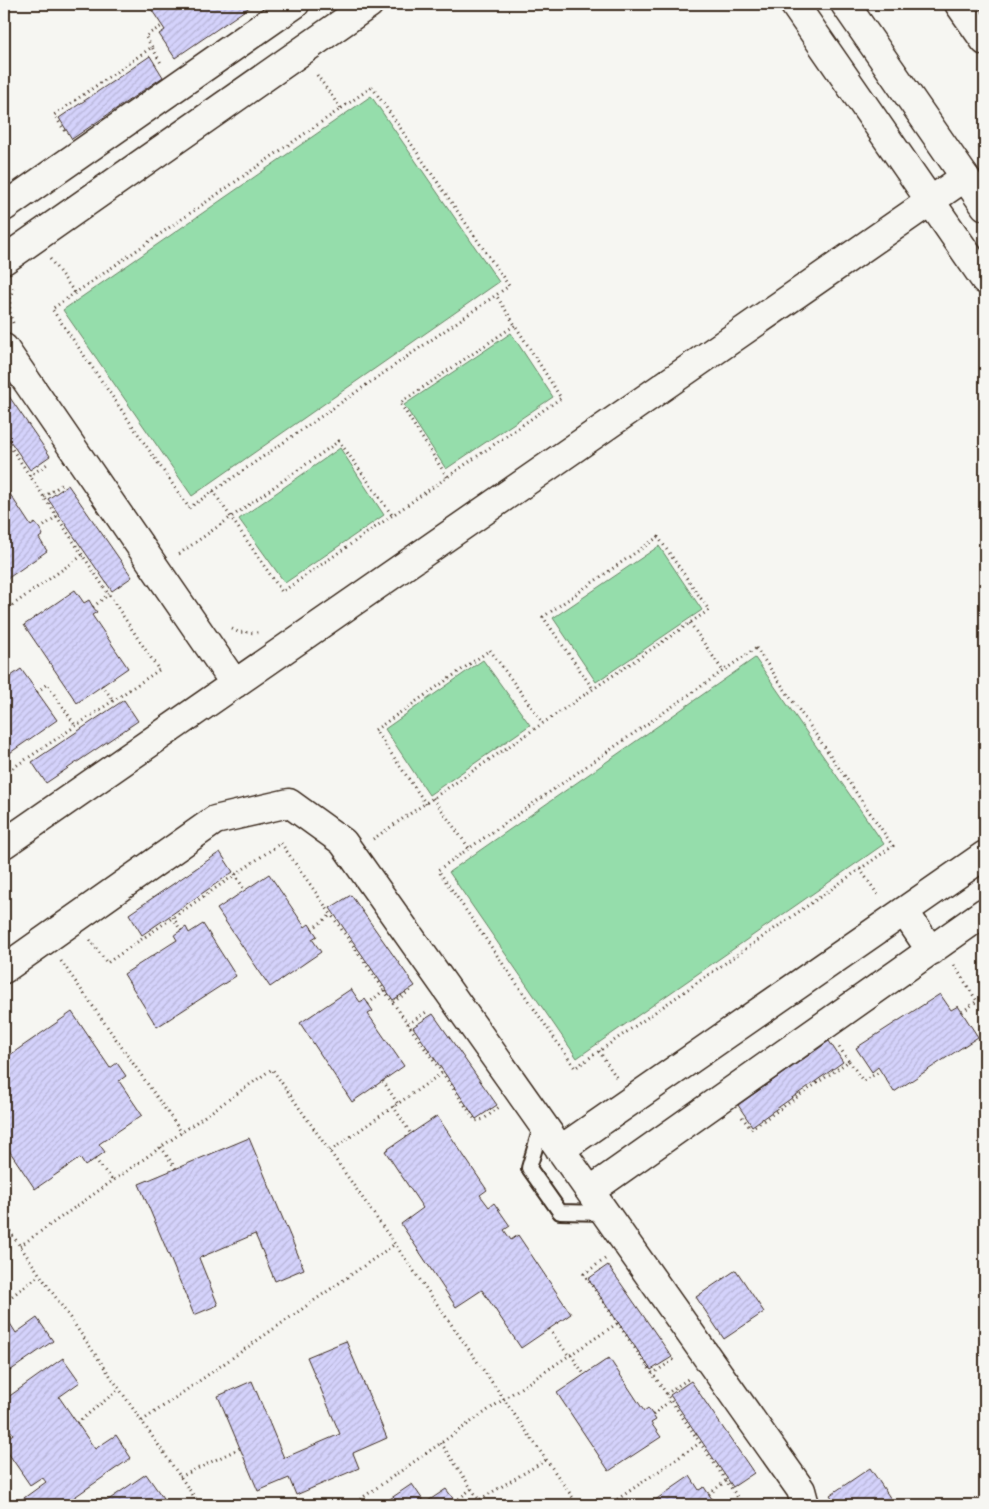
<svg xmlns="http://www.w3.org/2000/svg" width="989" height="1509" font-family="'Architects Daughter',sans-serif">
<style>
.garden{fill:#95ddab;stroke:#688464}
.building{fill:url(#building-hatch);stroke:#3b2a1e}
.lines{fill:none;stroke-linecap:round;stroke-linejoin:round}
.lane-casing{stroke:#3b2a1e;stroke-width:18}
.street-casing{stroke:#3b2a1e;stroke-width:31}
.secondary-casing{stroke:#3b2a1e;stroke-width:31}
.path{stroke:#3b2a1e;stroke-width:3;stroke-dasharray:1 4;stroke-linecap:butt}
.lane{stroke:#f6f6f2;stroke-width:14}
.street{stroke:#f6f6f2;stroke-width:28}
.secondary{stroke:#f6f6f2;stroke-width:28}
</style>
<defs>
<pattern id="building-hatch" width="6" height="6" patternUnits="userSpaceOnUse" patternTransform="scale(1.25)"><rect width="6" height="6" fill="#d4d2fb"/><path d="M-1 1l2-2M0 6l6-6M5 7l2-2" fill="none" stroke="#b7b4d7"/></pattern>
</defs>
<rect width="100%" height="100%" fill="#f6f6f2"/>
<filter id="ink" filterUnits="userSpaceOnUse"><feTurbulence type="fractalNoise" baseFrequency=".02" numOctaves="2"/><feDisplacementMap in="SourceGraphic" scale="10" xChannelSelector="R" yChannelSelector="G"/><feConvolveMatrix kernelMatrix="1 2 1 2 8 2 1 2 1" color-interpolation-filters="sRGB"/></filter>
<g filter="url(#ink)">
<!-- garden -->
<path class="garden" d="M371 96 499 282 192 496 63 310Z
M511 333 553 397 446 469 404 405Z
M340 448 384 515 285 583 239 519Z
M659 546 702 610 596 682 553 618Z
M755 658 884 844 577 1058 449 872Z
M483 660 530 725 429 795 385 729Z"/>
<!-- building -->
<path class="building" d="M153 4H254L175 58 159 34 165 30 149 6Z
M150 56 163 77 72 139 59 118Z
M4 389 50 456 30 470 4 432Z
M4 485 31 526 35 523 40 529 43 535 39 538 47 551 4 581Z
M68 485 132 577 112 591 48 499Z
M75 590 84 603 89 600 93 607 97 612 92 615 128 668 77 703 24 625Z
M21 669 57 720 4 757 7 761 4 763V681Z
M124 700 138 721 46 783 32 762Z
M220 852 233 872 142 935 129 914Z
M269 874 305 927 309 924 317 936 312 939 321 952 270 987 217 909Z
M351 895 415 986 393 1000 330 908Z
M203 924 236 976 157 1027 124 974 177 940 174 935 186 927 189 933Z
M351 989 360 1002 365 999 373 1011 368 1014 404 1066 352 1102 300 1023Z
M940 994 951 1010 958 1006 978 1037 894 1092 878 1067 872 1072 856 1048Z
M72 1012 110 1068 117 1063 126 1076 119 1081 142 1115 99 1144 105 1152 85 1166 80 1158 35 1189 4 1143V1059Z
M433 1014 497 1105 476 1119 413 1027Z
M829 1041 843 1062 752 1126 738 1105Z
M437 1116 487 1190 480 1195 489 1207 494 1203 510 1226 504 1230 511 1240 518 1235 571 1314 521 1348 482 1290 456 1307 401 1224 423 1208 385 1151Z
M249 1138 304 1269 275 1281 255 1234 199 1258 218 1305 194 1315 139 1184Z
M608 1265 672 1357 651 1370 588 1279Z
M736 1270 764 1312 724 1339 696 1297Z
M4 1314 16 1333 37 1318 53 1341 4 1375Z
M346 1341 387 1438 353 1453 359 1468 296 1495 289 1478 258 1491 218 1396 252 1381 284 1458 340 1434 307 1357Z
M63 1358 80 1382 59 1397 95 1449 116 1435 131 1458 63 1505H19L17 1503 46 1482 42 1477 30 1485 4 1447V1441L13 1434 10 1430 4 1434V1400Z
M609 1358 644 1411 648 1408 656 1420 651 1423 661 1437 609 1471 557 1393Z
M691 1381 754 1473 733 1487 670 1395Z
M870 1468 895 1505H837L830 1495Z
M146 1474 163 1498 152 1505H101Z
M690 1476 699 1490 704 1487 712 1499 708 1501 710 1505H648Z
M412 1484 425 1503 446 1489 458 1505H381Z"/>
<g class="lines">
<!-- lane casing -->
<g class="lane-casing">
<path id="lane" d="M542 1124 529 1168 560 1212 605 1213"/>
</g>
<!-- street casing -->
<g class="street-casing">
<path id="street" d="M959 4 985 41
M4 207 295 4
M4 260 369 4
M4 348 235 684
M4 844 965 177
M904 911 931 951
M4 969 215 820 289 803 343 842 801 1490 805 1505
M560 1150 985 855
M590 1191 985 912"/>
</g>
<!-- secondary casing -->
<g class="secondary-casing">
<path id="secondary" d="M794 4 985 280
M845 4 985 206"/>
</g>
<!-- path -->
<path class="path" d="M152 47 145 36 162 26
M317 75 341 109
M372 87 509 286 189 508 52 309Z
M65 131 54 115 152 47 162 65
M50 259 75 293
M13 323C8 311 9 298 14 286
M4 437 159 670 4 774
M29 476 49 463
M447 477 400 403 515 325
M213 491 282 592 561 398 496 295
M44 497 64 483
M40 529 57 516
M179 554 339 441 392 515
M93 607 109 594
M4 611 83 555
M690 623 723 671
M232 629 238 632 260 633
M756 648 893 846 575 1068 438 870Z
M102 685 113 700
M37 692 47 684 75 725
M433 798 469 848
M426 804 375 730 490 650 543 723
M373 839 709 610 658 537 543 617 593 689
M860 869 878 895
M235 874 245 891
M173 917 181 931
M312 929 331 915
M90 940 107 963 281 843 476 1121 484 1119 499 1107
M61 961 182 1133
M954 965 977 1001 962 1012
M393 1002 413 989
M368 1004 384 990
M408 1024 428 1011
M4 1046 9 1055
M599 1051 616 1077
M849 1061 863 1081 881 1071
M383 1081 398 1104
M393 1106 411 1134
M742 1117 751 1129 849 1061 839 1047
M161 1147 176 1169
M330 1151 442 1073
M95 1159 113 1181
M4 1223 200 1505
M20 1246 272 1069 578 1505
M605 1259 584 1274 743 1505
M4 1302 40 1275
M549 1329 569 1356
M571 1355 584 1374
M652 1374 676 1358
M666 1394 688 1379
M653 1415 671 1400
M142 1421 395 1244
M77 1423 119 1389
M441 1443 479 1500 546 1460
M180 1477 240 1448
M709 1494 726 1481
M455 1502 471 1489
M352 1505 504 1399 618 1323
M609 1505 700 1443"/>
<!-- lane -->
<use href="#lane" class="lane"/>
<!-- street -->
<use href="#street" class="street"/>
<!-- secondary -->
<use href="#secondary" class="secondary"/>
</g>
</g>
<!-- margin -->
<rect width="989" height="1509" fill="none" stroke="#f6f6f2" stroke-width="20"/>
<rect x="10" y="10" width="969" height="1489" fill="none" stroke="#3b2a1e" stroke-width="2" filter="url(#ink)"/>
</svg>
